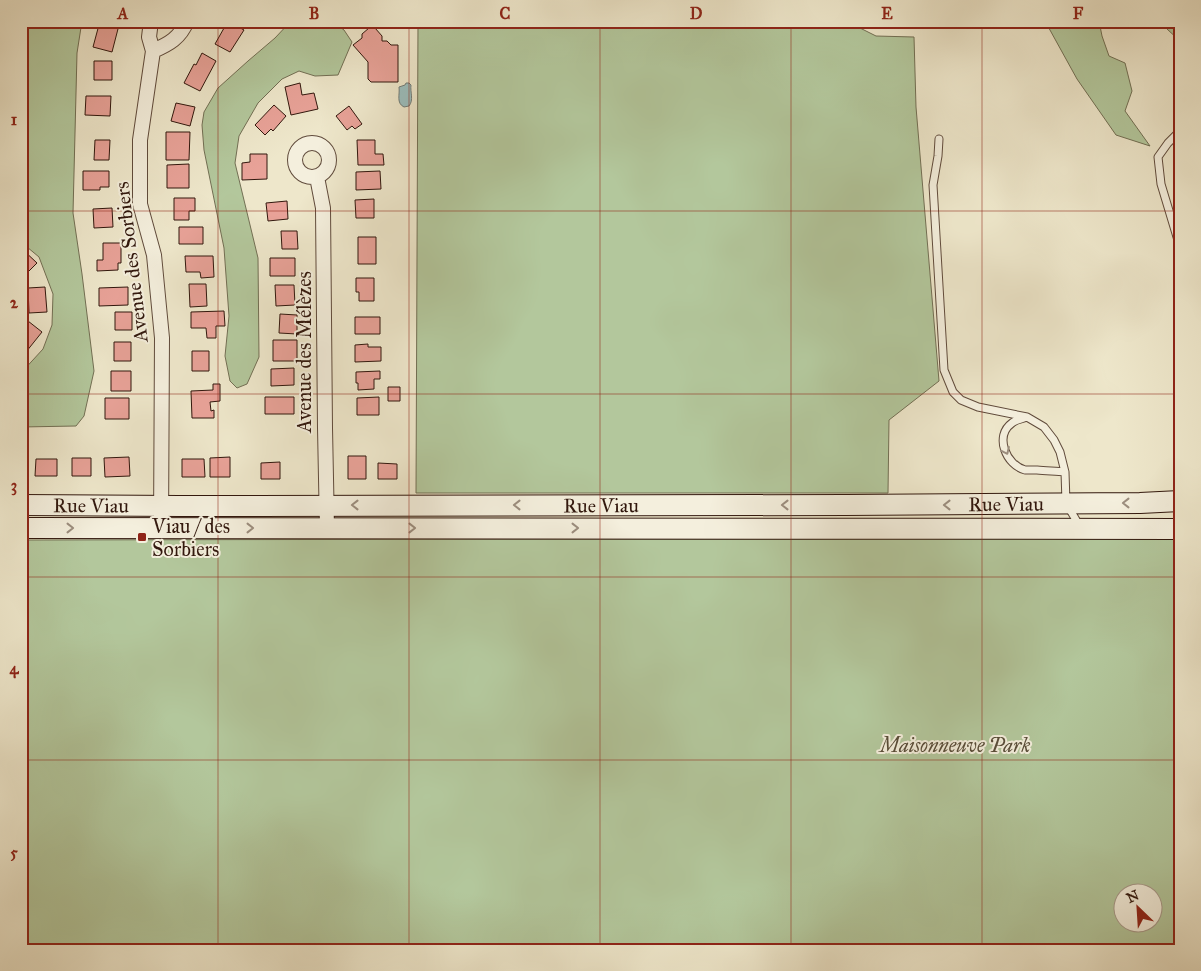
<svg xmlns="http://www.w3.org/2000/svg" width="1201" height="971" font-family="'IM FELL Great Primer',serif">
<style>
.green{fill:#b3c79c;stroke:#726f54;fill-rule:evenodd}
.water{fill:#9bbebe;stroke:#717b77}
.building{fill:#e8a298;stroke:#31170d}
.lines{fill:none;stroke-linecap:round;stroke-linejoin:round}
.service-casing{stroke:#604b3c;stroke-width:9}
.minor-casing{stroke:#604b3c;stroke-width:16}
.secondary-casing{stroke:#31170d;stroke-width:22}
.service{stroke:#f4efdd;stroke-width:7}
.minor{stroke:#f4efdd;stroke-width:14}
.secondary{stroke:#f4efdd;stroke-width:20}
.oneway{stroke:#9c8e7f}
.grid{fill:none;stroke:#8f2418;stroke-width:1;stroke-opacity:0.55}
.poi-dot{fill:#8f2418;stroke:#f4efdd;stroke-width:2}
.labels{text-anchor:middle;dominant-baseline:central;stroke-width:4;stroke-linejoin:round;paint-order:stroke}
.street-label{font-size:20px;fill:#31170d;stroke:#f4efdd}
.poi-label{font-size:20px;fill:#31170d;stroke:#f4efdd;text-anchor:start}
.park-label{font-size:20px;font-style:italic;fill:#584c38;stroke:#f4efdd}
.neatline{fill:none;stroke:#8f2418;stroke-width:2}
.grid-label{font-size:16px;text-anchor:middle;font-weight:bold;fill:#8f2418}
</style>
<rect width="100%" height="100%" fill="#eee7cb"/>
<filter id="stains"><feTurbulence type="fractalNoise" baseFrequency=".004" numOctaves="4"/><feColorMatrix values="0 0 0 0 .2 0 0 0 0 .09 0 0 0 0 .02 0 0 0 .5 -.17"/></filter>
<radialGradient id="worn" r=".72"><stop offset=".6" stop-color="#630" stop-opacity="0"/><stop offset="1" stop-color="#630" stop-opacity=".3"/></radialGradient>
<!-- green -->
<path class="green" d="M31 21H82L77 53 73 213 82 274 94 371 84 416 76 426 21 427V373L43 349 52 325 53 294 39 257 21 242V41Z
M291 21H332L344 30 352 42 338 75 315 76 299 71 282 79 258 103 239 136 235 163 258 258 259 357 247 384 237 388 230 381 225 356 229 316 224 248 204 150 202 125 204 112 218 88 248 61 275 38Z
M418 21H846L876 36 914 37 916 107 939 381 889 420 888 493H416Z
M1045 21H1099L1102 36 1109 56 1125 63 1132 91 1125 111 1150 146 1116 135 1077 79Z
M1161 21H1180V41L1167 29Z
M1180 538V950H21V540ZM1124 894H1154V924H1124Z"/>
<!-- water -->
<path class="water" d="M406 83H409L411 85C410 92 414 100 409 106L404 107C396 103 400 95 399 87L405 85Z"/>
<!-- building -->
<path class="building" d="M100 21 119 25 112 52 93 47Z
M228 21 244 30 230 52 215 44Z
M369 28H375L382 36V41H387L391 45H398V82H371L368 79V62L353 45 362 38V34Z
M202 53 216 61 200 91 184 83 194 64 196 65Z
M94 61H112V80H94Z
M300 83 302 95 314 93 318 109 291 115 285 87Z
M86 96H111L110 116 85 115Z
M176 103 195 107 190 126 171 121Z
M274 105 286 116 273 131 271 129 265 135 255 125Z
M349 106 362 124 355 129 352 126 347 130 336 116Z
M166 132H190L189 160H166Z
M95 140H110L109 160H94Z
M357 140H375V154H383L384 165H358Z
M250 154H267V179L242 180V163L250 162Z
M189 164V188H167V165Z
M83 171H109V187H100V190H83Z
M380 171 381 189 356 190V172Z
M174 198H195V211H189V220H174Z
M374 199V218H356L355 200Z
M287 201 288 219 268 221 266 203Z
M112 208 113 227 94 228 93 209Z
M179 227H203V244H179Z
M281 231H297L298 249H282Z
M358 237H376V264H358Z
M103 243H121V263H118V270L97 271V260H103Z
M21 248 37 263 24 276 21 274Z
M185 256H213L214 277 201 278 200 272H186Z
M270 258H295V276H270Z
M356 278H374V301H359V292H356Z
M189 284H206L207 306 190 307Z
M275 285H294L295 305 276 306Z
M45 287 47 312 29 313 28 288Z
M128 287V305L99 306V288Z
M224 311 225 326H216V338H207L206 328H191V312Z
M115 312H132V330H115Z
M280 314 297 315V334L279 333Z
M355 317H380V334H355Z
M28 321 42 332 26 352 21 348V329Z
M273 340H297V361H273Z
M114 342H131V361H114Z
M368 344V347H381V361L355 362V345Z
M192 351H209V371H192Z
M294 368V385L271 386V369Z
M111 371H131V391H111Z
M380 371V379H374V389L358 390V383H356V372Z
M213 384H220V401L210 402 211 411 214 410V418H192L191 391 213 390Z
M388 387H400V401H388Z
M265 397H294V414H265Z
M379 397V415H357V398Z
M105 398H129V419H105Z
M348 456H366V479H348Z
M129 457 130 476 105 477 104 458Z
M230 457V477H210V458Z
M72 458H91V476H72Z
M36 459H57V476H35Z
M182 459H204L205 477H182Z
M25 460V479H21V461Z
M280 462V479H261V463Z
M378 463 397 464V479H378Z"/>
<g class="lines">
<!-- service casing -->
<g class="service-casing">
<path id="service" d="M1180 131 1168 143 1158 157 1161 184 1180 247
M939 139 938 156 933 185 944 370 953 392 961 400 978 407 1027 417 1044 427 1054 440 1060 452 1065 472 1066 503 1079 525
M1027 417C1022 419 1015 420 1012 423 994 436 1006 465 1025 470 1029 470 1033 470 1037 470 1046 471 1056 471 1065 472"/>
</g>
<!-- minor casing -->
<g class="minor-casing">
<path id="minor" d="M151 21 149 37 153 51 140 140V204L154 255 162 338 161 528
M153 51C169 44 180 38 187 21
M295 160a17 17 0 1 1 34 0a17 17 0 1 1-34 0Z
M317 177 323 208 325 428 327 528"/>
</g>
<!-- secondary casing -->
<g class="secondary-casing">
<g id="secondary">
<path id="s1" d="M21 505 179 506 846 505 1140 503 1180 501"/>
<path d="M21 528 1180 529"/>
</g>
</g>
<!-- service -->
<use href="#service" class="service"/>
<!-- minor -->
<use href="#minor" class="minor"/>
<!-- secondary -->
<use href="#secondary" class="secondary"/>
</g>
<!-- one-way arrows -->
<defs><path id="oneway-chevron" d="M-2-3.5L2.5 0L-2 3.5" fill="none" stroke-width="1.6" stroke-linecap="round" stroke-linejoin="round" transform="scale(1.25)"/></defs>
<g class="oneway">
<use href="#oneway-chevron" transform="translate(1006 451) rotate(65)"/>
<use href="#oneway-chevron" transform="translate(1126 503) rotate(180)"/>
<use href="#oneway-chevron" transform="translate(355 505) rotate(180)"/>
<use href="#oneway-chevron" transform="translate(517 505) rotate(-180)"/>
<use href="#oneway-chevron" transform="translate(785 505) rotate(-180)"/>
<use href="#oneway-chevron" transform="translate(947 505) rotate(180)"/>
<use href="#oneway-chevron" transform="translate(70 528)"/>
<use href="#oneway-chevron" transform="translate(250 528)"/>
<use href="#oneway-chevron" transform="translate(412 528)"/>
<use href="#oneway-chevron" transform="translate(575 528)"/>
</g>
<!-- grid -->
<path class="grid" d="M218 21V950M409 21V950M600 21V950M791 21V950M982 21V950M21 211H1180M21 394H1180M21 577H1180M21 760H1180"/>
<!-- markers -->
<rect class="poi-dot" x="137" y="532" width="10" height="10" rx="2.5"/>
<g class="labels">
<!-- street labels -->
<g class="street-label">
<text transform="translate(131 262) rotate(-97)">Avenue des Sorbiers</text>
<text transform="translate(304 352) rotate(-90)">Avenue des Mélèzes</text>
<text stroke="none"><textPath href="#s1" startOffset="985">Rue Viau</textPath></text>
<text stroke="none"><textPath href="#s1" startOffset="70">Rue Viau</textPath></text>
<text stroke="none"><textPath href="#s1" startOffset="580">Rue Viau</textPath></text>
</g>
<!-- poi labels -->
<g class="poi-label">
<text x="152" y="526">Viau / des<tspan x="152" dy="23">Sorbiers</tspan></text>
</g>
<!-- park labels -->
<g class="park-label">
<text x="955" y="745">Maisonneuve Park</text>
</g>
</g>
<!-- margin -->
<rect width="1201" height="971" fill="none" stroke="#eee7cb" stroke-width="55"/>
<!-- north arrow -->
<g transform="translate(1138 908) rotate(335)"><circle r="24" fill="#f4efdd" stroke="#a6998a"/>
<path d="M0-4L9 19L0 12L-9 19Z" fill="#8f2418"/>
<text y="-8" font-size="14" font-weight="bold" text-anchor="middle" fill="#31170d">N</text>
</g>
<rect x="28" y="28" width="1146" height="916" class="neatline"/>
<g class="grid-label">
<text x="123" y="19">A</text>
<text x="314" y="19">B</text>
<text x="505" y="19">C</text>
<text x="696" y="19">D</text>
<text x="887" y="19">E</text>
<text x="1078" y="19">F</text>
<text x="14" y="125">1</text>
<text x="14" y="308">2</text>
<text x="14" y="491">3</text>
<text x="14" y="674">4</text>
<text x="14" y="858">5</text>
</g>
<rect width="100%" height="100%" filter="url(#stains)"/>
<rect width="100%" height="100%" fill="url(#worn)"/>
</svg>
